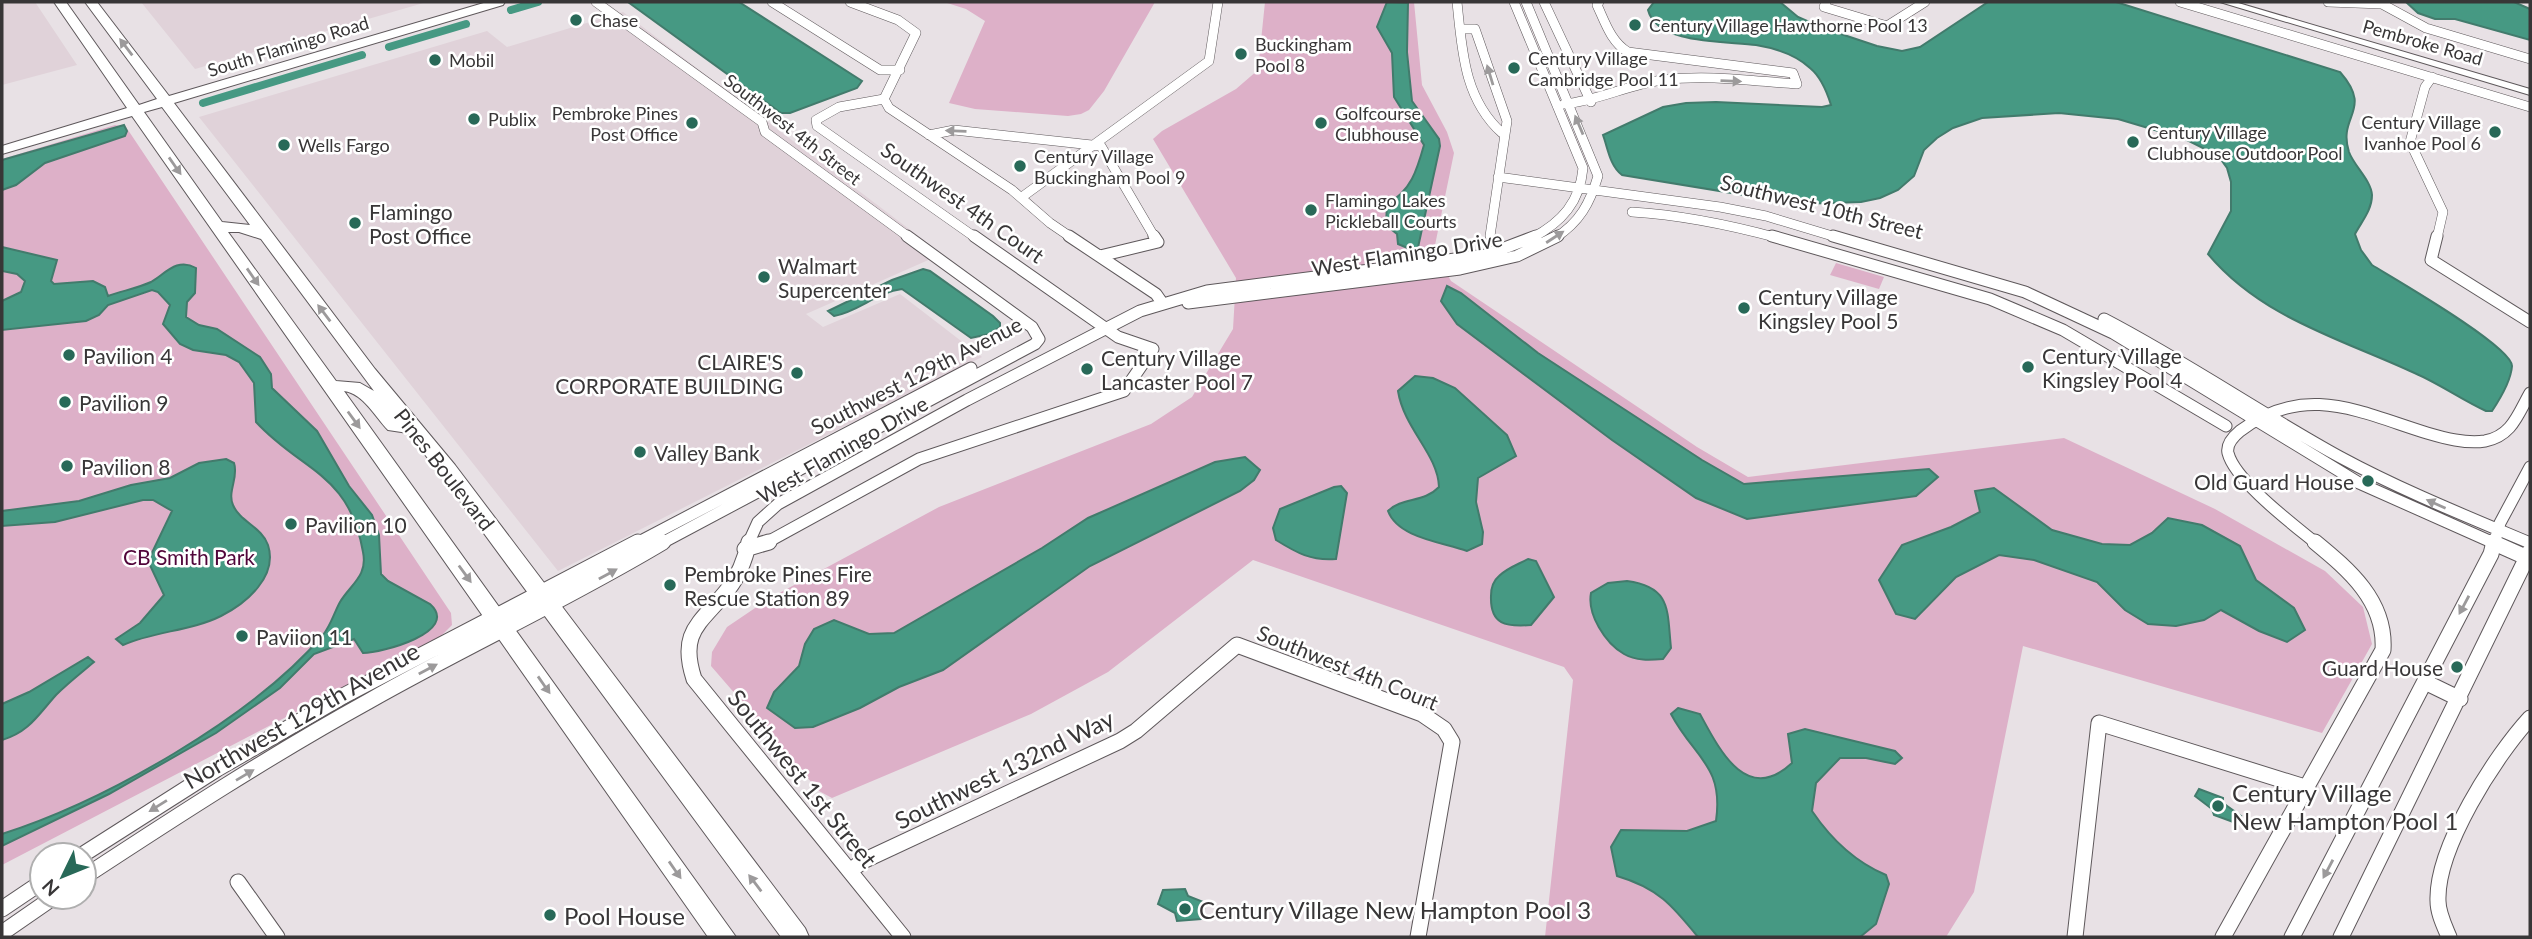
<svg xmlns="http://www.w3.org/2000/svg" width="2532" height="939" font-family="Lato,sans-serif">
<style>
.built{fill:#e0d2d9}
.green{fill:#ddb0c8}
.water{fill:#469983;stroke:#427b6c;stroke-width:2}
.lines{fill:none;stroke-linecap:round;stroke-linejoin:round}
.canal{stroke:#469983;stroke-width:8}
.minor-far2-casing{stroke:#5e585b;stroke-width:10}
.minor-far1-casing{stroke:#5e585b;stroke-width:13}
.minor-casing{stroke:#5e585b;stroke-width:17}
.major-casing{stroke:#5e585b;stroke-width:2}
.highway-casing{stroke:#5e585b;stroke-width:2}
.minor-far2{stroke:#fff;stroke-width:9}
.minor-far1{stroke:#fff;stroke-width:11}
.minor{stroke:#fff;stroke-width:15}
.major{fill:#fff;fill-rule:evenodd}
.highway{fill:#fff;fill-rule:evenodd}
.oneway{fill:#9c9a9b}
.poi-dot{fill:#286958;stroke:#fff;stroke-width:2.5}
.labels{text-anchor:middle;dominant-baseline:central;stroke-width:5;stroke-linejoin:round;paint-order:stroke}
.far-poi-label{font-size:18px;fill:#383637;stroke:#fff;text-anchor:start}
.far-street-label{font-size:18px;fill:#383637;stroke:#fff}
.street-label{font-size:21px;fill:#383637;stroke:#fff}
.poi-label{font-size:21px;fill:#383637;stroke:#fff;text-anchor:start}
.park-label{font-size:21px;fill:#51053a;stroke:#fff}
.near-street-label{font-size:24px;fill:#383637;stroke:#fff}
.near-poi-label{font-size:24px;fill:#383637;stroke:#fff;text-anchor:start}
</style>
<rect width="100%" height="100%" fill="#e8e1e5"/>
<!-- built -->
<path class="built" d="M2 2H35L77 65 2 85Z
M141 2H427L195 69Z
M623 12 942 254 806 314 823 327 900 294 982 357 558 571 199 117 487 31 507 47Z"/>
<!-- green -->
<path class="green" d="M944 2H1155L1104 91 1089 110 1081 114 1068 116 975 109 949 103 985 21 966 9Z
M1265 2H1414L1422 85 1447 132 1454 153 1434 250 1451 281 1697 447 1748 477 2064 438 2215 509 2325 571 2363 607 2372 644 2322 733 2023 646 1974 892 1946 937H1545L1573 680 1564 667 1253 560 1108 672 1031 714 832 798 819 791 711 666 712 652 727 627 770 598 939 507 1151 424 1192 397 1233 329 1236 278 1153 139 1162 131 1236 89 1258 70Z
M115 125 126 127 451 613 452 625 440 637 2 865V159Z
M1836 263 1884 277 1879 289 1830 275Z"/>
<!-- water -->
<path class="water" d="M628 2H739L862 81 857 88 790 113H781Z
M1387 2 1408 3 1407 52 1412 101 1439 139 1440 146 1417 252 1398 244 1397 234 1386 225 1387 204C1411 191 1417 170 1424 145L1394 97 1392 53 1377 27Z
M1654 2H1780L1798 17 1823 28 1877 46 1902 51 1920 47 1988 2H2116L2340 72C2374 111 2337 115 2349 152 2354 166 2371 180 2372 195 2372 210 2362 221 2355 234L2361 250 2372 265C2393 278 2512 346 2512 366 2511 381 2500 399 2492 411H2486C2460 399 2437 382 2410 371 2338 338 2261 317 2208 254L2231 211V182L2227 168 2222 161 2207 150 2185 139 2118 119 2059 113 1982 118 1953 128 1937 138 1924 150 1914 176 1898 190 1880 198 1861 202 1799 204 1622 175C1610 166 1608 149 1603 135L1663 107 1686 103 1716 102 1822 107 1831 105C1827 92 1821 77 1810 68 1796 55 1774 48 1756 45 1727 41 1657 45 1648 10Z
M2406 2H2514L2530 9V40L2455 19H2435L2418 13Z
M124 125 127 131 125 136 45 163 16 185 2 190V160Z
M2 247 57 260 51 281 54 284 93 281 105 287 108 296C122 291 138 288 151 282 165 274 177 257 196 268L195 293 187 302 186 317 199 325 217 329 260 357 271 374 272 388 317 431 349 486 372 515 379 535 381 574 388 581 430 604C461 632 381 653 363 653L354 639 314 654 280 688 216 733 109 794 2 846V834C105 801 252 718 323 635 331 625 334 613 340 602 351 584 368 576 363 552 349 472 302 472 256 422L254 383 239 362 226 355 193 350 180 344 163 324 170 305 158 292 152 290 108 305 99 315 86 321 2 330V301L21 292 25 281 17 274 2 271Z
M923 269 930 271 993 316 1000 323V327L989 334 971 338 902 289C877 292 858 312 834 316L828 311 892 280Z
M1447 286 1461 293 1538 353 1702 460 1744 484 1929 469 1938 477 1916 496 1747 519 1696 498 1612 440 1457 324 1441 301Z
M1415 376 1433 378 1455 388 1507 435 1516 456 1478 478 1476 502 1483 532 1482 544 1467 551C1442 542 1398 538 1388 511 1402 497 1424 503 1439 487 1438 454 1404 429 1398 391Z
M1245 457 1260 470 1254 480 1240 491 1090 566 943 670 899 687 860 708 813 727 795 728 767 708 774 692 799 666 805 644 814 629 834 620 869 634 894 633 1042 548 1088 518 1215 462Z
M226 459 234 463C239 477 227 492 233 505 240 522 262 527 268 545 278 576 247 603 221 616 191 631 155 631 123 645L116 639 140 623 164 595 148 561 172 511 153 500H143L55 522 2 526V511L79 501 131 485 170 478 199 463Z
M1341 486 1347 493 1336 559C1311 561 1297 553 1276 540L1273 528 1280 509 1334 487Z
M1994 488 2052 530 2102 544 2130 545 2152 533 2168 518 2202 525 2240 546 2256 580 2294 608 2305 630 2287 642 2259 631 2221 610 2204 620 2176 626 2148 624 2125 610 2097 582 2034 560 1999 555 1956 577 1915 619 1896 614 1879 580 1902 545 1951 527 1980 512 1975 491Z
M1528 559 1536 561 1554 597 1531 625C1506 627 1490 625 1491 596 1491 588 1493 581 1499 576 1507 568 1519 564 1528 559Z
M1627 581C1672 587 1667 611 1671 648L1663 659C1650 660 1636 661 1624 654 1605 643 1587 614 1591 593L1608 583Z
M88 657 94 662C81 673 68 683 56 695 38 715 29 732 2 740V704L29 692Z
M1678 708 1700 714C1720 751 1747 805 1792 763L1788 734 1805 729 1895 751 1902 758 1895 764 1866 758H1840L1816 783 1812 811C1831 839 1855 862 1886 875L1889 884 1876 924 1860 937H1698C1672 905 1658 888 1617 876L1611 847 1621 830 1687 831 1716 821C1724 765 1694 758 1671 714Z
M2199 789 2223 798V803L2241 816 2236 823 2214 815 2212 809 2195 796Z
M1185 889 1188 896 1206 903 1201 919 1177 921 1175 913 1158 904 1163 890Z"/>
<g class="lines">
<!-- canal -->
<path class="canal" d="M511 10 538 2
M389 47 466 24
M203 103 362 55"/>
<!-- minor-far2 casing -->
<g class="minor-far2-casing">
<path id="minor-far2" d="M596 2 762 122 765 132 910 238
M772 2 880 70H900
M850 2 898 20 916 33 884 99 889 108 1012 190 1050 223 1072 238
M1457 2C1462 50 1464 99 1502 133
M1514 2 1583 168C1580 202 1562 222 1532 238
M1526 2 1598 176C1590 203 1580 222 1555 238
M1544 2 1591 102
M1826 2 1824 7 1887 26 1925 2
M2180 2 2530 107
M2328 2 2382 4 2426 28 2530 59
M1460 29H1475L1507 121 1490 236
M2432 77 2425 87 2410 142 2443 212 2437 238
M884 99 839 107 816 120 817 126 976 238
M1564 104C1598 101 1629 84 1663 80 1707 74 1753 81 1797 84L1793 73 1628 52C1611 42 1605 22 1597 5L1599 2
M929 135 954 130 1101 146 1155 238
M1498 177 1720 207 1766 216 1839 238
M1022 197 1209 61 1218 2
M1632 212C1682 215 1730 225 1778 238"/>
</g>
<!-- minor-far1 casing -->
<g class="minor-far1-casing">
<path id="minor-far1" d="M907 236 1032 327 1036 334
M1069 236 1156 294 1163 304
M1772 236 1990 299 2063 330 2226 426
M1833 236 2025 292 2113 333 2359 483 2496 544
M2437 236 2431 260 2530 322
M1100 256 1158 242 1154 236
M1188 303 1460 269 1517 256 1558 236
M2104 319C2185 361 2260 413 2340 457 2401 490 2466 516 2530 543
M635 544 971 368
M660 544 1035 344 1039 339 1036 334
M748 544 758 522 778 504 967 400 1140 311 1207 291 1486 255 1536 236
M764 544 919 459 1124 391 1153 349 1118 337 974 236
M2317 544C2294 525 2235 481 2228 453 2226 444 2234 436 2240 431 2305 382 2359 412 2427 433 2444 438 2466 444 2485 441 2512 436 2518 414 2530 393
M2494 544 2500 523 2530 467"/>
</g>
<!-- minor casing -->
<g class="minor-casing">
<path id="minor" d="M749 542C745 559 740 574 729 588 702 623 678 630 694 679L903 937
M2492 542 2530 559
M745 549 769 542
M2425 682 2460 699
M82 855 217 769 345 695 638 542
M850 871 863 861 1120 741 1136 731 1237 645 1422 714 1444 729 1452 742 1418 937
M84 877C177 816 271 755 369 701 466 646 568 599 663 542
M238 882 277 937
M2 909 42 882
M2 933 54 897
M2075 937 2099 723 2308 788
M2223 937 2383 650C2386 601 2349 570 2315 542
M2292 937 2491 554 2494 542
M2341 937 2530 551
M2449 937C2444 925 2438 913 2438 901 2436 848 2495 756 2530 718"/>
</g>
<!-- major casing -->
<g class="major-casing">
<path id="major" d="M2220 2H2235L2530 89V95Z"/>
</g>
<!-- highway casing -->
<g class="highway-casing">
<path id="highway" d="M54 2H66L139 105 157 99 85 2H97L169 96 487 2H505L503 5 174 103 375 369 455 465 805 928 809 937H781L441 475 408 433 388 430C375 417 364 394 344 391L736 937H708L132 116 2 154V146L127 108ZM162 107 250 225 222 222 144 112ZM228 232H239L261 239 374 391 360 383 336 381Z"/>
</g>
<!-- minor-far2 -->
<use href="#minor-far2" class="minor-far2"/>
<!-- minor-far1 -->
<use href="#minor-far1" class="minor-far1"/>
<!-- minor -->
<use href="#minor" class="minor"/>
<!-- major -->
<use href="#major" class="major"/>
<!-- highway -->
<use href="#highway" class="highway"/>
</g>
<!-- one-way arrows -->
<defs><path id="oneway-solid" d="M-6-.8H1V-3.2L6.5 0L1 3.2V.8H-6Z" transform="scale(1.75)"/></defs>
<g class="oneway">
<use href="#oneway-solid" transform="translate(126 47) rotate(-127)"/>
<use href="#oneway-solid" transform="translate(1490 75) rotate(-107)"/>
<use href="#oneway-solid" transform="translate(1731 81) rotate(2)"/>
<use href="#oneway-solid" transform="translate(1579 125) rotate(-113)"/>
<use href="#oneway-solid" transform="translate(956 131) rotate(-178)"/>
<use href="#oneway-solid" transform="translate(175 166) rotate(55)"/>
<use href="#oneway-solid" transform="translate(1555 237) rotate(-33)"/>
<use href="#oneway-solid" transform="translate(253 277) rotate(55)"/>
<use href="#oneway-solid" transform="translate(324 313) rotate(-127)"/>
<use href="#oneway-solid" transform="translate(354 420) rotate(54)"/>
<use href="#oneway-solid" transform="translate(2436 504) rotate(-156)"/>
<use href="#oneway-solid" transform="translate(465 574) rotate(54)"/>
<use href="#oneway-solid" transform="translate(608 574) rotate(-29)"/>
<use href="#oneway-solid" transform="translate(2464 605) rotate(118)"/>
<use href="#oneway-solid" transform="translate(428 669) rotate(-28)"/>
<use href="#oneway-solid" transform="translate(544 685) rotate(55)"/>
<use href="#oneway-solid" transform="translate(245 775) rotate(-31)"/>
<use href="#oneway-solid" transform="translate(158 806) rotate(148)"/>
<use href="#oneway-solid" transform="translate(2328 869) rotate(118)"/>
<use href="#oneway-solid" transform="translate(675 870) rotate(55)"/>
<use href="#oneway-solid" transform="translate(755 883) rotate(-127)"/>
</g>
<!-- markers -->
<g class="poi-dot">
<circle cx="576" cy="20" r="7"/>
<circle cx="1635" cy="25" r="7"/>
<circle cx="1241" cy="54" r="7"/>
<circle cx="435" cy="60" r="7"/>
<circle cx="1514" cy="68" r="7"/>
<circle cx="474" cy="119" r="7"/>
<circle cx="692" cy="123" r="7"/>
<circle cx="1321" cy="123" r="7"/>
<circle cx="2495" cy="132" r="7"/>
<circle cx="2133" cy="142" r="7"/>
<circle cx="284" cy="145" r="7"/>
<circle cx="1020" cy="166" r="7"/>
<circle cx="1311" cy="210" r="7"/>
<circle cx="355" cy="223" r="7"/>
<circle cx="764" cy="277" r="7"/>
<circle cx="1744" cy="308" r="7"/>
<circle cx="69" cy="355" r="7"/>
<circle cx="2028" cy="367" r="7"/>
<circle cx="1087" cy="369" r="7"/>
<circle cx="797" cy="373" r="7"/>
<circle cx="65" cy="402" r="7"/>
<circle cx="640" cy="452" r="7"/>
<circle cx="67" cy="466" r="7"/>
<circle cx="2368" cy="481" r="7"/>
<circle cx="291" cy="524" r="7"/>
<circle cx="670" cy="585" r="7"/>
<circle cx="242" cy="636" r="7"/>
<circle cx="2457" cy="667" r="7"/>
<circle cx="2218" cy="806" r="7"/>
<circle cx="1185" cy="909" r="7"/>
<circle cx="550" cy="915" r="7"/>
</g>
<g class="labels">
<!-- far-poi labels -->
<g class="far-poi-label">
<text x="590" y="20">Chase</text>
<text x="1649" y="25">Century Village Hawthorne Pool 13</text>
<text x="1255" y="44">Buckingham<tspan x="1255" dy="21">Pool 8</tspan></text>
<text x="1528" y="58">Century Village<tspan x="1528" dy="21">Cambridge Pool 11</tspan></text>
<text x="449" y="60">Mobil</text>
<text x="678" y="113" text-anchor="end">Pembroke Pines<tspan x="678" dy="21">Post Office</tspan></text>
<text x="1335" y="113">Golfcourse<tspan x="1335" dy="21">Clubhouse</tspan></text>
<text x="488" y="119">Publix</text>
<text x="2481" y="122" text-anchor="end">Century Village<tspan x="2481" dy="21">Ivanhoe Pool 6</tspan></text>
<text x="2147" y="132">Century Village<tspan x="2147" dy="21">Clubhouse Outdoor Pool</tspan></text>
<text x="298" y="145">Wells Fargo</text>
<text x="1034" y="156">Century Village<tspan x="1034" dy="21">Buckingham Pool 9</tspan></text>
<text x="1325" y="200">Flamingo Lakes<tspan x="1325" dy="21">Pickleball Courts</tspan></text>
</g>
<!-- far-street labels -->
<g class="far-street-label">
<text transform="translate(2423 42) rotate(16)">Pembroke Road</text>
<text transform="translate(288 46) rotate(-17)">South Flamingo Road</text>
<text transform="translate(793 129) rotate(38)">Southwest 4th Street</text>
</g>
<!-- street labels -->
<g class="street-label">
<text transform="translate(963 202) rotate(35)">Southwest 4th Court</text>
<text transform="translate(1822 206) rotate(14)">Southwest 10th Street</text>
<text transform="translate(1407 253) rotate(-9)">West Flamingo Drive</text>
<text transform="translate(916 375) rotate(-27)">Southwest 129th Avenue</text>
<text transform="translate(842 449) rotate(-30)">West Flamingo Drive</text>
<text transform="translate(445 469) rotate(52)">Pines Boulevard</text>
<text transform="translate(1348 667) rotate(22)">Southwest 4th Court</text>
</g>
<!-- poi labels -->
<g class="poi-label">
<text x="369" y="211">Flamingo<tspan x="369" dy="24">Post Office</tspan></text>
<text x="778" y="265">Walmart<tspan x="778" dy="24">Supercenter</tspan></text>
<text x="1758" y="296">Century Village<tspan x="1758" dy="24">Kingsley Pool 5</tspan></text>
<text x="83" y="355">Pavilion 4</text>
<text x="2042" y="355">Century Village<tspan x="2042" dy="24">Kingsley Pool 4</tspan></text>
<text x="1101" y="357">Century Village<tspan x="1101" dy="24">Lancaster Pool 7</tspan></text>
<text x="783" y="361" text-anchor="end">CLAIRE'S<tspan x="783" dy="24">CORPORATE BUILDING</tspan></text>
<text x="79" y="402">Pavilion 9</text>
<text x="654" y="452">Valley Bank</text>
<text x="81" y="466">Pavilion 8</text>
<text x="2354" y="481" text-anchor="end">Old Guard House</text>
<text x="305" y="524">Pavilion 10</text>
<text x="684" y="573">Pembroke Pines Fire<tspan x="684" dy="24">Rescue Station 89</tspan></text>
<text x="256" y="636">Paviion 11</text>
<text x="2443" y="667" text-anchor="end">Guard House</text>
</g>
<!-- park labels -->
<g class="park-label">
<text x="189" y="556">CB Smith Park</text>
</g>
<!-- near-street labels -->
<g class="near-street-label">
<text transform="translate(301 715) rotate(-30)">Northwest 129th Avenue</text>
<text transform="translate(1004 769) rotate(-26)">Southwest 132nd Way</text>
<text transform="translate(803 778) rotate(51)">Southwest 1st Street</text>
</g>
<!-- near-poi labels -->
<g class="near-poi-label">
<text x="2232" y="792">Century Village<tspan x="2232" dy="28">New Hampton Pool 1</tspan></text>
<text x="1199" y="909">Century Village New Hampton Pool 3</text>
<text x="564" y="915">Pool House</text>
</g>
</g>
<!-- border -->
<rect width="2532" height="939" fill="none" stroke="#383637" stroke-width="7"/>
<!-- north arrow -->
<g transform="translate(63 876) rotate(227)"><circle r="33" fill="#ffffff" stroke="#afafaf" stroke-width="2"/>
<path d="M0-5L12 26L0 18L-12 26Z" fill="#286958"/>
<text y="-10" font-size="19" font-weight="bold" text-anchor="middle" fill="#383637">N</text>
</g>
</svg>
